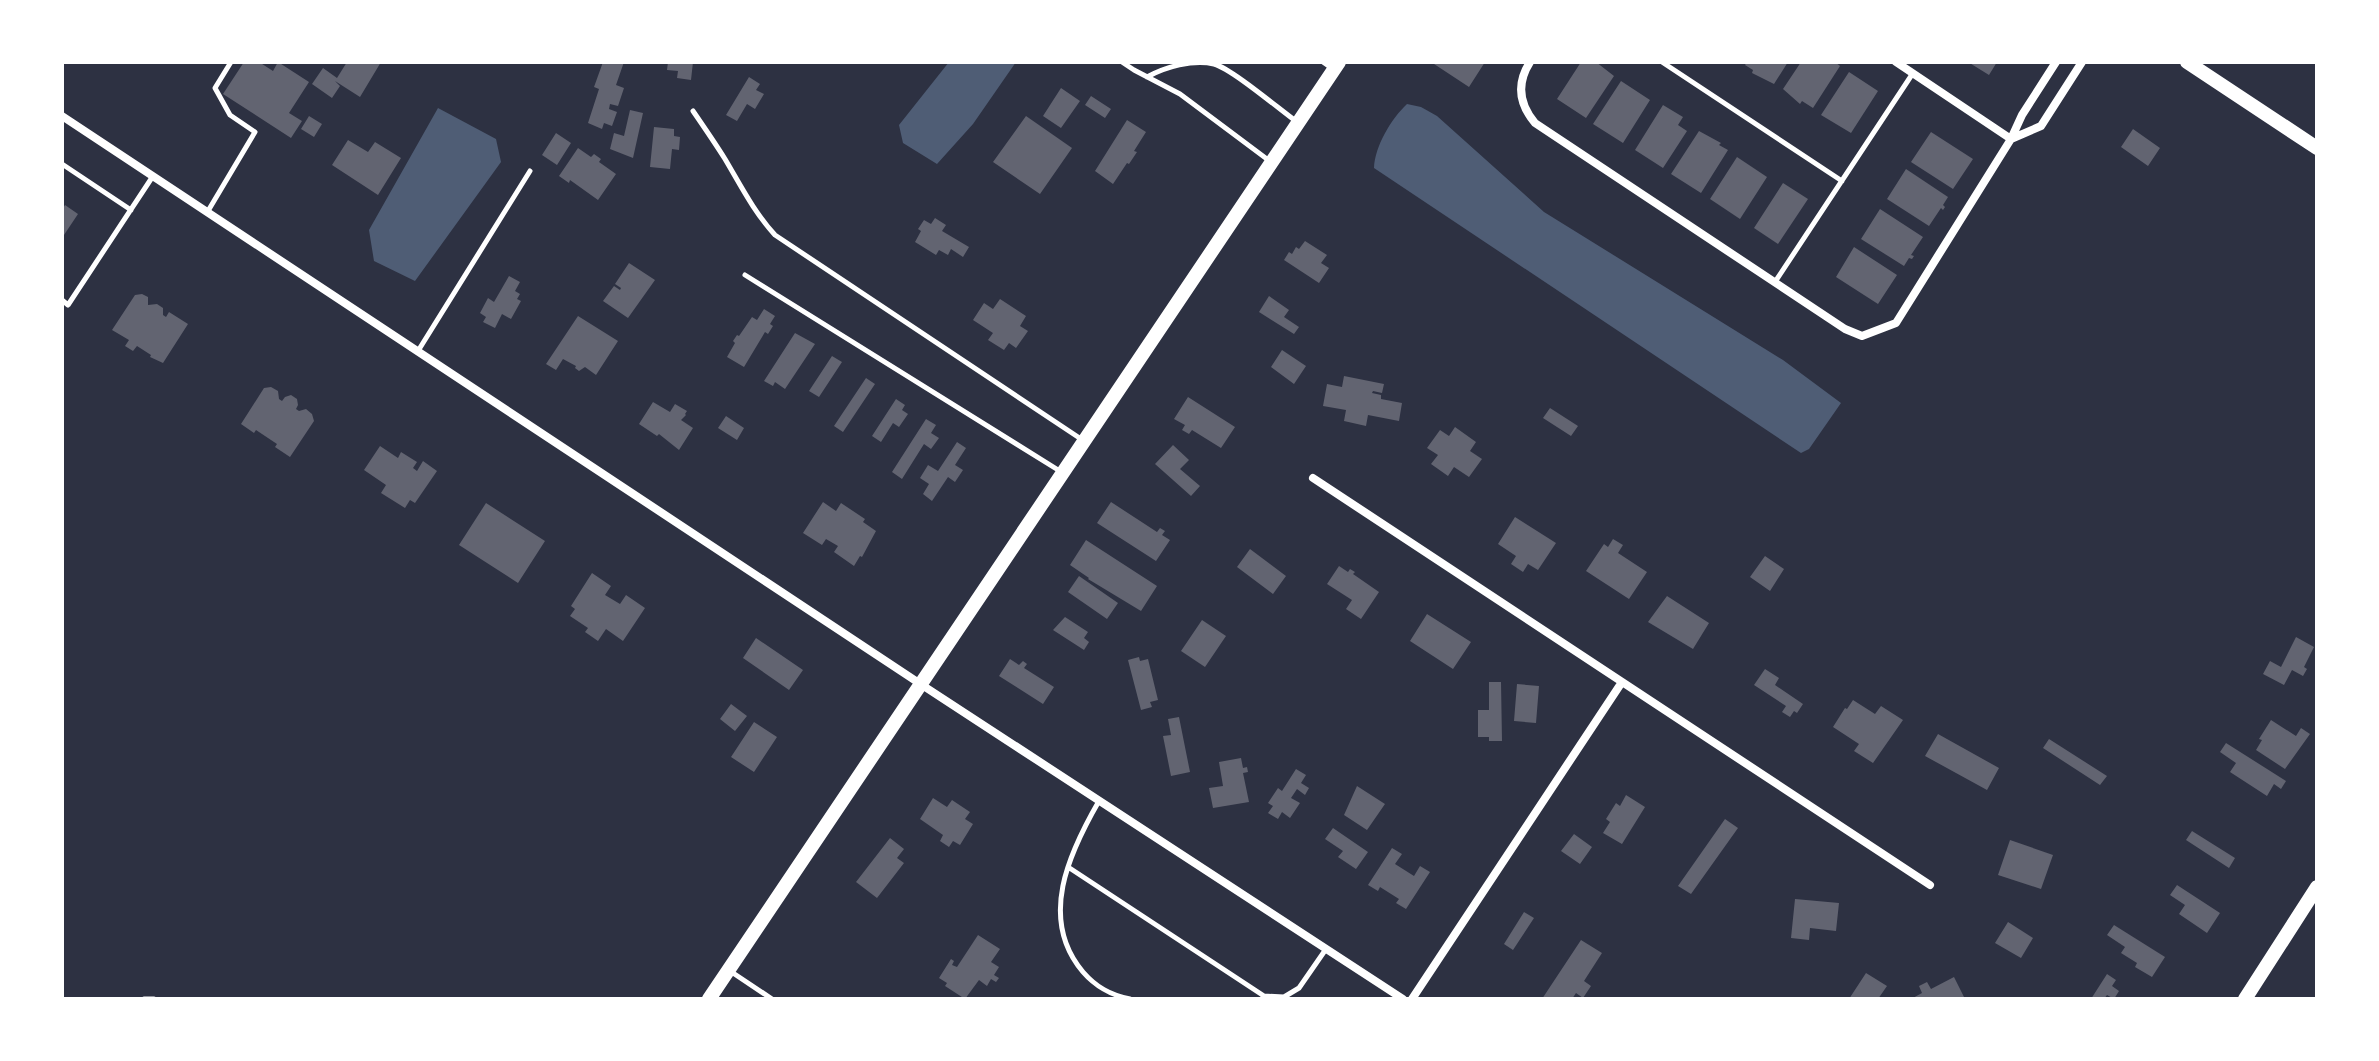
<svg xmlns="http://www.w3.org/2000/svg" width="2379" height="1061" font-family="'PT Sans',sans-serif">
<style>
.water{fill:#4f5d75}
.building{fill:#626471}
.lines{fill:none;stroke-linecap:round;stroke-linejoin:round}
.service{stroke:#fff;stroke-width:5}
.minor{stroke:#fff;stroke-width:8}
.tertiary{stroke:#fff;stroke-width:14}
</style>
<rect width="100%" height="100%" fill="#2d3142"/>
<!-- water -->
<path class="water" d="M949 62H1016L973 124 937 164 903 143 899 125Z
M1407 104 1421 107 1437 116 1544 212 1783 360 1841 403 1809 449 1801 453 1374 168C1375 146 1391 119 1407 104Z
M438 108 496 139 501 162 415 281 374 261 369 230Z"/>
<!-- building -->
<path class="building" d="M244 62H259L273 71 278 62 309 82 289 113 302 121 291 138 223 94Z
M347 62H381L360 97 335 81 340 86 332 98 312 84 323 68 337 78Z
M603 62H624L616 85 624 88 618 106 610 104 609 109 617 112 612 126 604 123 602 129 588 123 599 89 594 87Z
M668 62H693L691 80 677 78 678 71 667 70Z
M1431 62H1485L1469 87Z
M1581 62H1596L1614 76 1586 118 1557 99Z
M1747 62H1788L1774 84 1752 73 1753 70 1745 65Z
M1801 62H1835L1840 66 1813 108 1802 101 1800 104 1783 89Z
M1968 62H1997L1989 75Z
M1849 72 1878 91 1851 133 1821 115Z
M749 77 760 84 756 90 764 94 755 109 747 104 737 121 726 115Z
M1621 81 1650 100 1623 143 1593 124Z
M1061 88 1080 101 1061 128 1043 116Z
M1091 96 1111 109 1105 118 1085 105Z
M1663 105 1683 117 1678 125 1687 131 1663 168 1635 150Z
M630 110 643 113 633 158 610 149 614 133 624 136Z
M309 116 322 124 314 137 301 129Z
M1026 116 1072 148 1040 194 993 162Z
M1127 120 1146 132 1134 151 1137 152 1129 164 1127 163 1113 184 1095 171Z
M654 127 674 129V136L680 137 679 150 672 149 670 169 650 167Z
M2133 129 2160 148 2148 166 2121 147Z
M1699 131 1721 143 1719 145 1728 150 1701 193 1671 174Z
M1931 132 1973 159 1953 189 1911 162Z
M556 133 571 143 557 165 542 155Z
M348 140 368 152 375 142 401 158 378 195 332 165Z
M578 148 591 157 594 154 601 159 599 162 616 174 598 200 570 180 569 183 559 176Z
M1737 157 1767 177 1740 219 1710 199Z
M1906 169 1948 197 1943 205 1945 207 1943 210 1941 208 1929 226 1887 199Z
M1783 183 1808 199 1778 244 1754 228Z
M65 205 78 214 62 238V210Z
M1880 209 1923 237 1911 255 1914 256 1912 259 1909 258 1904 266 1861 239Z
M935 218 946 225 942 231 969 247 963 257 951 249 948 255 939 250 936 255 915 242 921 231 918 229 924 220 931 224Z
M1305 241 1327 255 1321 263 1329 268 1319 283 1284 260 1289 252 1292 254 1296 247 1299 249Z
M1854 247 1897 275 1878 304 1836 277Z
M629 263 655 280 628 318 603 301 614 286 620 290 621 288 615 284Z
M509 276 520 282 515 291 520 294 517 299 521 301 511 319 502 314 495 328 483 322 486 317 480 313 488 298 494 302Z
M142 294 148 297V305L157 304 163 308V315L166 317 169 312 188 324 163 363 150 357 151 355 137 346 133 351 125 346 129 340 112 330 135 295Z
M1269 296 1289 310 1284 317 1299 327 1294 334 1259 312Z
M1000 299 1026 316 1020 326 1028 331 1016 348 1009 343 1004 350 988 340 993 333 973 320 984 303 993 309Z
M764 309 775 316 770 324 773 326 768 334 765 332 744 367 727 357 735 343 733 341 737 335 739 336 752 317 757 320Z
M578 316 618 341 596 375 585 367 579 371 575 368 576 366 563 359 556 370 546 364Z
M795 333 815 344 785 389 775 382 773 386 764 381Z
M1282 350 1306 366 1294 384 1271 367Z
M832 356 842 362 819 397 809 391Z
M1344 376 1384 384 1382 393 1373 391 1372 393 1381 395V399L1402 403 1399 421 1368 415 1366 426 1344 421 1346 410 1323 406 1327 384 1342 387Z
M866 378 875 384 843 432 834 426Z
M271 387 278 391 279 399 282 401 285 397 291 395 297 399 298 405 296 409 299 411 306 409 312 414 314 421 290 457 275 447 277 444 256 430 254 433 241 424 264 388Z
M1188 397 1235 427 1221 448 1192 430 1189 434 1182 430 1185 425 1174 419Z
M896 399 905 405 902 410 908 414 899 427 893 423 881 442 872 436Z
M653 402 670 412 675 404 687 411 685 414 686 415 681 420 693 428 679 450 659 434 657 436 639 424Z
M1550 408 1578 426 1571 436 1543 418Z
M726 416 744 428 737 440 718 428Z
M926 419 936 425 931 433 939 438 931 449 924 444 902 479 892 472Z
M1455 427 1476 442 1470 451 1482 459 1469 477 1454 467 1448 476 1431 464 1438 455 1427 448 1440 430 1449 436Z
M957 442 966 448 955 465 963 470 955 482 948 477 932 501 923 494 929 484 920 478 928 465 938 471Z
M1173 445 1189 460 1180 469 1200 486 1191 496 1155 464Z
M380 446 398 458 401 452 417 462 413 468 417 471 423 461 437 471 415 503 410 500 405 508 381 493 386 485 364 470Z
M823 502 836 511 841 503 865 519 863 522 876 531 862 557 860 556 854 566 834 552 838 546 826 539 822 545 803 533Z
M1111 502 1157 532 1160 528 1165 531 1162 535 1170 540 1156 561 1097 523Z
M486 503 545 541 518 583 459 545Z
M1515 517 1556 543 1538 570 1528 564 1523 572 1511 564 1516 556 1498 544Z
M1613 539 1623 545 1618 553 1647 572 1629 599 1586 571 1604 544 1608 547Z
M1086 540 1157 586 1141 611 1088 579 1089 578 1070 565Z
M1250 549 1286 576 1273 594 1237 567Z
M1765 556 1784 569 1770 591 1750 577Z
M1339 566 1348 572 1350 569 1355 572 1353 574 1379 592 1361 619 1346 609 1352 600 1327 584Z
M592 573 611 586 605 595 620 604 626 595 645 608 623 641 606 629 598 641 585 632 588 628 570 616 575 609 571 606Z
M1079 576 1118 603 1107 619 1068 592Z
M1667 596 1709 623 1693 649 1648 622Z
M1427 614 1471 642 1453 669 1410 641Z
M1065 617 1088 632 1084 638 1089 642 1084 650 1053 630Z
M1202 620 1226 636 1205 667 1181 651Z
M2296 637 2314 647 2304 667 2307 669 2303 676 2292 670 2284 685 2263 674 2270 661 2281 667Z
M756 638 803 670 789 690 743 658Z
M1139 657 1140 661 1148 659 1158 700 1150 702 1152 707 1141 710 1128 660Z
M1010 659 1019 665 1023 661 1027 664 1024 668 1054 687 1043 704 999 676Z
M1765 669 1779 678 1775 685 1803 704 1797 713 1794 711 1790 717 1782 712 1786 706 1754 685Z
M1489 682H1501L1502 741H1489V737H1478V710H1489Z
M1517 684 1539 686 1536 723 1514 721Z
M1853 700 1875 714 1881 706 1903 720 1873 763 1854 751 1859 744 1833 727 1845 708 1847 709Z
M731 704 747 716 735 731 720 719Z
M1179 717 1190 772 1171 776 1163 736 1171 735 1168 719Z
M2271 720 2296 736 2301 728 2310 734 2285 769 2256 750 2262 740 2259 739Z
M754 722 777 737 754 772 731 757Z
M1938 734 1999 768 1987 790 1925 756Z
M2049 739 2107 776 2100 785 2043 748Z
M2226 743 2286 781 2281 789 2274 784 2267 796 2230 772 2236 763 2220 752Z
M1241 758 1243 768 1247 767 1248 772 1243 773 1249 802 1213 808 1209 788 1223 786 1219 762Z
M1296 769 1306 775 1301 783 1309 788 1305 795 1297 789 1291 798 1300 803 1290 818 1282 812 1278 819 1268 813 1273 806 1268 803 1278 788 1282 791Z
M1357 786 1385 804 1367 830 1344 815Z
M1626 795 1645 807 1622 844 1603 833 1610 822 1606 819 1616 803 1620 806Z
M933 798 947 807 952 800 970 812 965 819 973 824 960 845 953 841 949 847 940 841 943 835 920 819Z
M1725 819 1738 828 1691 894 1678 886Z
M1333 828 1368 852 1356 869 1338 857 1343 851 1325 839Z
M2192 831 2235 858 2229 868 2186 840Z
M1574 834 1592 847 1580 864 1561 851Z
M890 838 904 849 897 858 904 863 877 898 856 882Z
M2010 840 2053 855 2041 889 1998 875Z
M1392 848 1402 854 1395 864 1414 876 1420 866 1430 872 1406 909 1396 903 1399 899 1380 887 1378 891 1368 885Z
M2177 885 2220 913 2207 933 2179 914 2185 905 2170 895Z
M1795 899 1839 903 1836 931 1810 928 1809 940 1791 938Z
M1524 912 1534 918 1513 950 1504 944Z
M2008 922 2033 938 2021 958 1995 943Z
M2114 925 2165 957 2152 977 2135 967 2137 963 2121 953 2125 947 2107 935Z
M978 935 1000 949 991 962 999 967 994 975 999 978 996 982 991 979 987 986 979 980 965 999 945 986 947 983 939 978 951 959 954 961 952 965 957 967Z
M1581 940 1602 953 1584 981 1591 986 1583 998 1576 993 1572 999H1542Z
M1866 973 1887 986 1878 999H1849Z
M2107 974 2116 980 2112 986 2119 991 2114 999 2107 995 2104 999H2091Z
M1954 977 1964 997 1959 999H1911L1922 993 1919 986 1927 982 1931 989Z"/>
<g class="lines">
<!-- service -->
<path class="service" d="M1122 62 1134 70 1180 94 1271 162
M1323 62 1333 69
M1662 62 1842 181
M1147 77C1165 67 1193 59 1214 64 1232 69 1279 109 1297 122
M693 111C704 127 715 143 725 159 741 186 754 212 775 235L1084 441
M62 164 131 210
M208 211 255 132 230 115 215 88 231 62
M745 275 1063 473
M1775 282 1913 73
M62 300 68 305 153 176
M418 351 530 171
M1099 801C1069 853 1038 919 1083 972 1096 987 1110 995 1130 999
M1068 867 1264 996
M730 971 772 999
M144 999H154
M1262 999 1264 996 1284 997 1299 988 1326 949"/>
<!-- minor -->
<path class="minor" d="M1530 62C1516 84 1519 104 1535 123L1845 329 1862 336 1896 323 2011 139 1896 62
M2056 62 2022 115 2011 139 2041 126 2082 62
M62 116 922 685 1403 999
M1313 478 1930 885
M1412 999 1622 682"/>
<!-- tertiary -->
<path class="tertiary" d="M2187 62 2317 148
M709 999 1339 62
M2245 999 2317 887"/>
</g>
<!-- border -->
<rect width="2379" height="1061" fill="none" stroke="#ffffff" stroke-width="128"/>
</svg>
